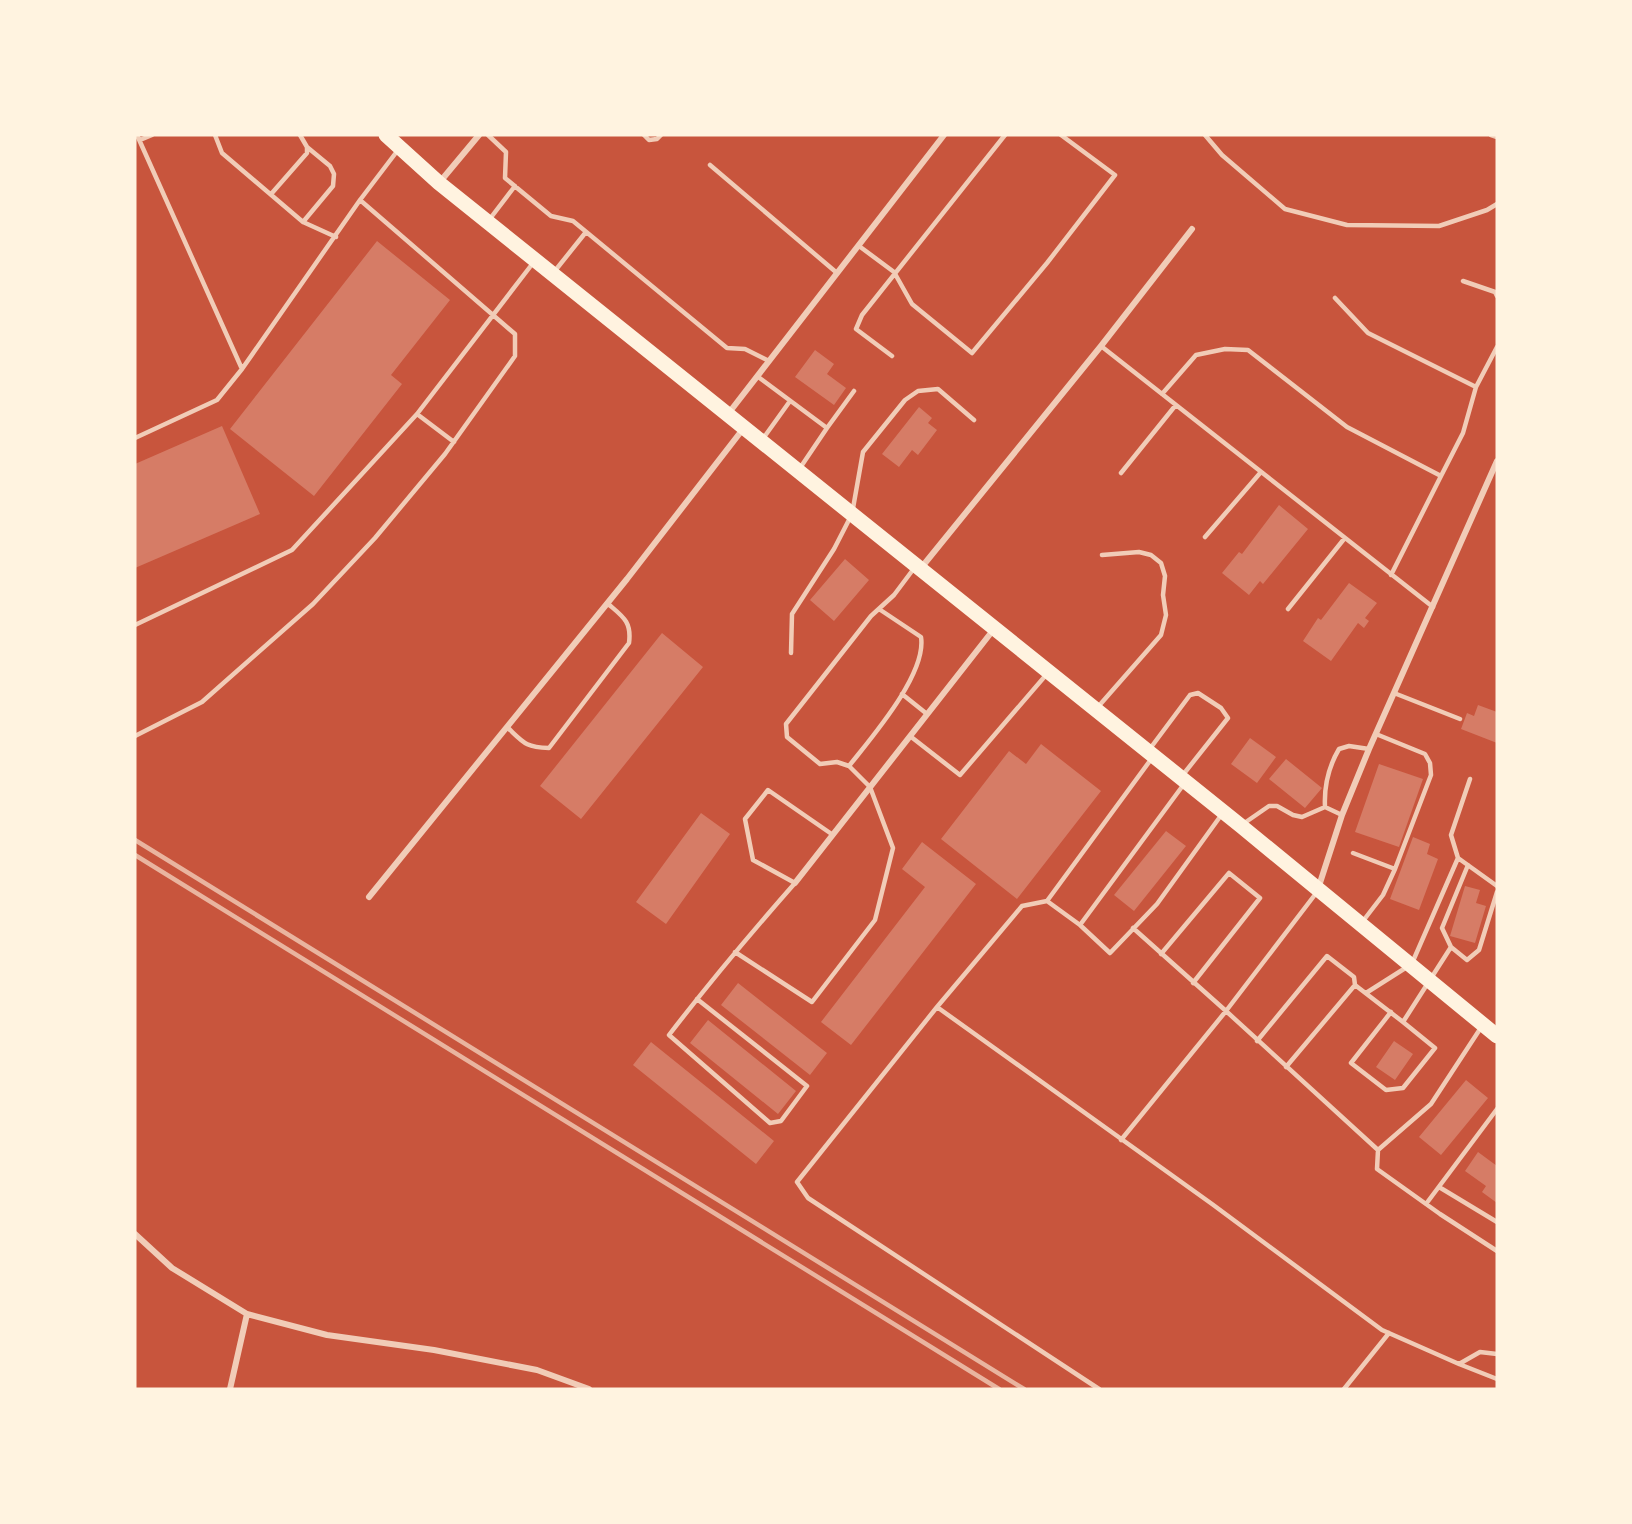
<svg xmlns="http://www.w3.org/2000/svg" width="1632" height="1524" font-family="Mulish,sans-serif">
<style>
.building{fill:#d67c66}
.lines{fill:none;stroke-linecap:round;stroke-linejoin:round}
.service{stroke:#f1ccb7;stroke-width:4.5}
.minor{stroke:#f1ccb7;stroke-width:6}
.primary{stroke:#fff3e0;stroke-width:15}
.rail{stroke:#e9b49f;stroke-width:4.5}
</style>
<rect width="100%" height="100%" fill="#c8553d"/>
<!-- building -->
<path class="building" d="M377 241 450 300 391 375 402 384 314 496 230 429Z
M815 350 834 364 827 374 846 388 834 405 795 377Z
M919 407 932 418 928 423 937 430 918 455 912 450 899 467 882 454Z
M222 426 260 514 135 568V464Z
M1279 505 1308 529 1263 584 1260 581 1249 595 1222 573 1239 552 1242 554Z
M845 559 869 580 834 621 810 600Z
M1349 583 1377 603 1365 618 1369 621 1364 628 1358 623 1331 661 1303 641 1318 618 1321 620Z
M662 633 703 667 581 819 540 786Z
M1478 705 1497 712V743L1461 729 1467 713 1474 716Z
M1250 738 1276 757 1257 783 1231 764Z
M1041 744 1101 791 1017 899 941 839 1009 751 1026 764Z
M1286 759 1322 788 1305 808 1269 779Z
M1379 764 1423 779 1399 847 1355 832Z
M701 813 730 834 666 924 636 902Z
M1166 831 1186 846 1134 911 1114 895Z
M1413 837 1430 844 1427 854 1438 859 1419 910 1390 899Z
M922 842 976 884 851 1045 821 1022 925 887 902 869Z
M1465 886 1480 890 1476 903 1486 906 1475 943 1450 936Z
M738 983 827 1053 810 1075 721 1005Z
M708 1020 796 1091 778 1114 690 1043Z
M1394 1041 1413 1054 1395 1080 1376 1067Z
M651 1042 774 1141 756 1164 633 1065Z
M1466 1080 1488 1098 1441 1155 1419 1137Z
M1478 1152 1497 1166V1203L1482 1192 1486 1186 1465 1171Z"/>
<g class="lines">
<!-- service -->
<path class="service" d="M137 135 242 369
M215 135 222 153 303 222 336 237
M300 135 307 147 330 166 334 174 333 186 303 222
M488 135 506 152 505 178 551 216 573 221 727 348 745 349 769 361
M644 135 649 140 657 139 661 135
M1205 135 1222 155 1285 209 1347 225 1439 226 1487 210 1497 204
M1491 135 1497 137
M140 140 152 135
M710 165 837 273
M272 193 307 153V147
M489 220 515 186
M859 246 894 272 912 304 972 353 1047 263 1115 175 1061 135
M554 272 586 232
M1463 281 1495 292 1497 296
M1335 298 1368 333 1476 387 1463 433 1441 476
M1101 346 1433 607
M892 356 856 329 862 315 1005 135
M757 376 827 428 800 468
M1476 387 1497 347
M1162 394 1196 355 1225 349 1248 350 1347 427 1441 476 1391 575
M417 414 454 442
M827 428 854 391
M135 438 217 400 242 369 360 200 398 150
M762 440 790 401
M1121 473 1175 406
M1205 537 1261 472
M1288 609 1344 539
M135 625 292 550 417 414 533 263
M791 653 792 614 834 549 852 514 863 452 905 400 918 391 938 389 974 420
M1394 693 1460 719
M902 694 927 714
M1097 708 1161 635 1166 615 1163 595 1165 576 1161 563 1151 555 1139 552 1102 555
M507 727C524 743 525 747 549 748L629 643C632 621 622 616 607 603
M1376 734 1425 754 1430 763 1431 775 1395 869
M135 736 202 702 313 604 375 538 445 454 515 356V334L360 200
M910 736 960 775 1046 675
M1149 750 1190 695 1198 693 1221 708 1228 718 1182 776
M1152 758 1047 901 1080 925 1110 953 1157 904 1222 814
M849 766C871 738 927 674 921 637L879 609
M1342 815 1325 807C1324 787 1329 766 1339 749L1349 746 1369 749
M1243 824 1269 806H1277L1293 815 1302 817 1325 807
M1353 853 1395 869 1383 895 1363 921
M1458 858 1497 886
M1047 901 1022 906 937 1007 1212 1204 1382 1330 1459 1364 1497 1379
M1080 925 1184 784
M1133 928 1226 1011 1378 1150 1377 1169 1440 1214 1497 1251
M1451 947 1442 928 1468 865
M735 952 812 1002 875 920 893 848 870 787 849 766 837 762 820 764 787 737 786 724 871 616 894 595 915 567
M1161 954 1229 873 1260 898 1193 983
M1413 961 1458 858 1451 835 1470 779
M1366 993 1407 967
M697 999 807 1086 781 1121 770 1123 669 1035C709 983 751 933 795 883L753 860 745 819 768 790 833 835
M937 1007 797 1182 808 1198 1099 1389
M1391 1012 1351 1063 1386 1090 1403 1088 1435 1048 1403 1022
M1257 1041 1327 956 1354 977 1355 985 1403 1022 1451 947 1467 960 1479 950 1497 892
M1286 1067 1355 985
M1121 1140 1226 1011 1317 892
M1378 1150 1431 1104 1482 1026
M1439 1187 1497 1222
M1426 1204 1497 1109
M1459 1364 1480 1352 1497 1354
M1344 1389 1389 1333"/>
<!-- minor -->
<path class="minor" d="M439 183 479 135
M728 414 944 135
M921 568 1101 346 1192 229
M795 883 994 629
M1318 889 1342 815 1369 749 1497 461
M369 897 627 579 743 429
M135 1234 172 1268 247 1314 327 1335 434 1350 537 1370 589 1389
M230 1389 247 1314"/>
<!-- primary -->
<path class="primary" d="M386 135 439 183 1241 826 1497 1036"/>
<!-- rail -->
<path class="rail" d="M135 840 1024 1389
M135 855 999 1389"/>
</g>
<!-- border -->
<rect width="1632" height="1524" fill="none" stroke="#fff3e0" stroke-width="273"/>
</svg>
